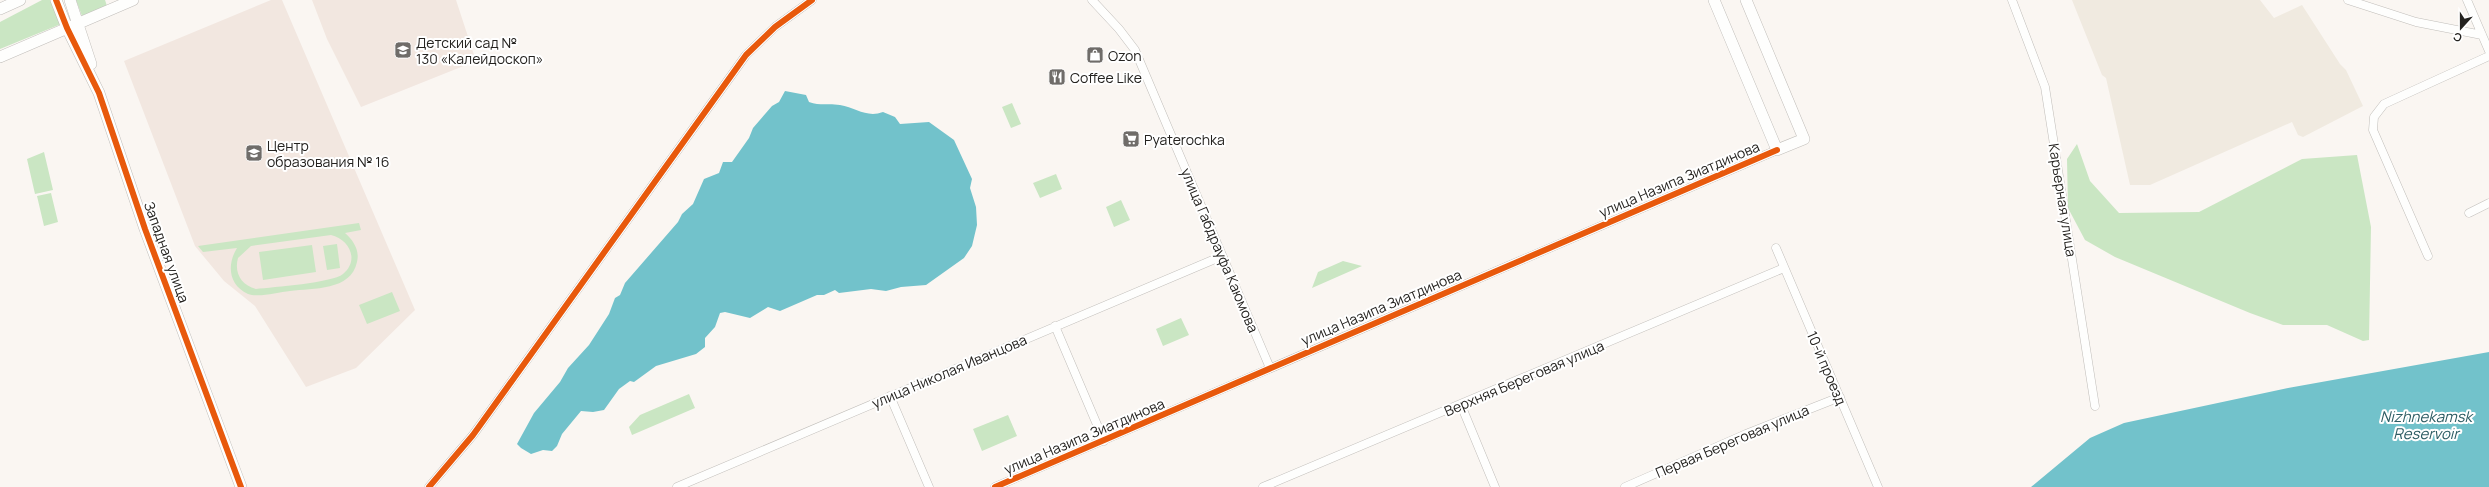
<svg xmlns="http://www.w3.org/2000/svg" width="2489" height="487" font-family="Manrope,sans-serif">
<style>
.built{fill:#f0eae0}
.education{fill:#f2e7e0}
.green{fill:#cae6c3;fill-rule:evenodd}
.water{fill:#72c2cb}
.lines{fill:none;stroke-linecap:round;stroke-linejoin:round}
.street-casing{stroke:#c1beba;stroke-width:9}
.secondary-casing{stroke:#c1beba;stroke-width:12}
.street{stroke:#fefefd;stroke-width:8}
.secondary{stroke:#fefefd;stroke-width:11}
.cycleway-casing{stroke:#fff;stroke-width:8}
.cycleway{stroke:#e8590c;stroke-width:6}
.labels{text-anchor:middle;dominant-baseline:central;stroke-width:4;stroke-linejoin:round;paint-order:stroke}
.poi-label{font-size:14px;fill:#24221f;stroke:#fff;text-anchor:start}
.street-label{font-size:14px;fill:#24221f;stroke:#fff}
.water-label{font-size:15px;font-style:italic;fill:#2e5d64;stroke:#fff}
</style>
<rect width="100%" height="100%" fill="#faf6f2"/>
<!-- built -->
<path class="built" d="M2072 0H2260L2274 18 2302 5 2340 64 2346 70 2363 106 2303 137 2298 135 2292 122 2150 185H2130L2106 78 2102 75Z"/>
<!-- education -->
<path class="education" d="M271 0H282L415 310 356 368 306 387 255 306 224 281 195 246 124 61Z
M312 0H456L476 61 361 107 327 39Z"/>
<!-- green -->
<path class="green" d="M42 0H52L61 24 0 49V22Z
M76 0H105L107 6 82 16Z
M1012 103 1021 124 1011 128 1002 107Z
M2077 144 2090 181 2119 213 2199 212 2302 159 2357 155 2371 227 2369 340 2363 341 2327 325H2283L2250 313 2115 257 2085 240 2068 208 2067 159Z
M44 152 53 190 35 194 27 159Z
M1056 174 1062 189 1040 198 1033 183Z
M51 193 58 222 44 226 37 196Z
M1121 200 1130 220 1114 227 1106 207Z
M359 223 361 230 345 233C353 240 360 250 357 262 351 291 313 288 290 291 278 292 259 298 248 294 228 285 227 264 237 248L203 252 198 246ZM331 235C349 239 360 260 343 274 332 283 273 287 256 289 241 285 234 273 238 258L251 246Z
M337 244 340 268 327 270 323 246Z
M312 245 316 272 263 280 259 252Z
M1343 261 1362 266 1312 288 1318 272Z
M392 292 400 311 367 324 359 305Z
M1181 318 1189 335 1163 346 1156 329Z
M689 394 695 408 632 435 629 427 640 415Z
M1008 415 1017 436 982 451 973 429Z"/>
<!-- water -->
<path class="water" d="M785 91 806 95 809 102C820 106 829 103 840 105 856 108 867 118 883 112L895 117 900 124 929 122 954 140 972 179 970 188 976 207 977 225 972 246 964 258 926 285 901 287 886 291 871 289 839 293 835 290 824 295H817L780 311 768 307 750 318 725 312 720 313 715 327 705 338V347L696 354 656 366 634 382 630 381 619 389 604 410 593 412 581 411 562 434 557 446 552 451 543 450 531 454 521 448 517 444 534 413 560 382 568 368 589 345 609 314 615 298 620 295 625 283 678 222 682 214 693 204 704 179 719 173 723 162H732L749 138 753 128 772 106 779 102Z
M2489 352V487H2031L2090 438 2124 423 2288 388Z"/>
<g class="lines">
<!-- street casing -->
<g class="street-casing">
<path id="street" d="M1092 0 1119 29 1135 50 1270 368
M2012 0 2045 87 2095 406
M2348 0 2416 22 2482 35
M2467 0 2489 51
M2469 213 2489 203
M1776 248 1878 487
M2428 256 2373 130 2374 117 2384 104 2489 56
M1055 326 1104 441
M890 396 929 487
M1461 405 1495 487
M429 487 473 435 746 55 775 27 812 0
M677 487 1222 256
M995 487 1777 150
M1263 487 1784 268
M1625 487 1746 434 1840 397"/>
</g>
<!-- secondary casing -->
<g class="secondary-casing">
<path id="secondary" d="M56 0 67 28 99 93 145 229 241 487
M70 0 91 64
M1714 0 1777 150 1804 139 1746 0
M0 9 20 0
M0 57 133 0"/>
</g>
<!-- street -->
<use href="#street" class="street"/>
<!-- secondary -->
<use href="#secondary" class="secondary"/>
<!-- cycleway casing -->
<g class="cycleway-casing">
<path id="cycleway" d="M56 0 67 28 99 93 145 229 241 487
M429 487 473 435 746 55 775 27 812 0
M995 487 1777 150"/>
</g>
<!-- cycleway -->
<use href="#cycleway" class="cycleway"/>
</g>
<!-- icons -->
<defs>
<g id="school-square" transform="scale(0.9)"><rect x="-9" y="-9" width="18" height="18" rx="4" fill="#6f6c69" stroke="#fff"/><path d="M0-5L7-2L0 1L-7-2ZM-4 1L0 2.5L4 1V4Q0 6-4 4Z" fill="#fff"/></g>
<g id="shop-square" transform="scale(0.9)"><rect x="-9" y="-9" width="18" height="18" rx="4" fill="#6f6c69" stroke="#fff"/><path d="M-5-2.5h2.3a2.7 3.5 0 0 1 5.4 0H5L5.5 6h-11ZM-1.5-2.5h3a1.5 2.3 0 0 0-3 0Z" fill="#fff"/></g>
<g id="restaurant-square" transform="scale(0.9)"><rect x="-9" y="-9" width="18" height="18" rx="4" fill="#6f6c69" stroke="#fff"/><path d="M-5-6h1v4h1v-4h1v4h1v-4h1v5L-1.5 .5V6h-2V.5L-5-1ZM5-6V6H3V1.5H1.5Q1.5-4 5-6Z" fill="#fff"/></g>
<g id="supermarket-square" transform="scale(0.9)"><rect x="-9" y="-9" width="18" height="18" rx="4" fill="#6f6c69" stroke="#fff"/><path d="M-6-5.5h2.5l.6 2H6L4.5 2H-2.5L-4.4-4H-6ZM-1.5 3.2a1.3 1.3 0 1 0 .1 0ZM3 3.2a1.3 1.3 0 1 0 .1 0Z" fill="#fff"/></g>
</defs>
<g fill-rule="evenodd">
<use href="#school-square" x="403" y="50"/>
<use href="#shop-square" x="1095" y="55"/>
<use href="#restaurant-square" x="1057" y="77"/>
<use href="#supermarket-square" x="1131" y="139"/>
<use href="#school-square" x="254" y="153"/>
</g>
<g class="labels">
<!-- poi labels -->
<g class="poi-label">
<text x="416" y="42">Детский сад №<tspan x="416" dy="16">130 «Калейдоскоп»</tspan></text>
<text x="1108" y="55">Ozon</text>
<text x="1070" y="77">Coffee Like</text>
<text x="1144" y="139">Pyaterochka</text>
<text x="267" y="145">Центр<tspan x="267" dy="16">образования № 16</tspan></text>
</g>
<!-- street labels -->
<g class="street-label">
<text transform="translate(1679 179) rotate(-23)">улица Назипа Зиатдинова</text>
<text transform="translate(2063 200) rotate(81)">Карьерная улица</text>
<text transform="translate(1220 250) rotate(67)">улица Габдрауфа Каюмова</text>
<text transform="translate(167 252) rotate(70)">Западная улица</text>
<text transform="translate(1381 307) rotate(-23)">улица Назипа Зиатдинова</text>
<text transform="translate(1827 368) rotate(67)">10-й проезд</text>
<text transform="translate(949 371) rotate(-23)">улица Николая Иванцова</text>
<text transform="translate(1524 378) rotate(-23)">Верхняя Береговая улица</text>
<text transform="translate(1084 436) rotate(-23)">улица Назипа Зиатдинова</text>
<text transform="translate(1732 441) rotate(-23)">Первая Береговая улица</text>
</g>
<!-- water labels -->
<g class="water-label">
<text x="2426" y="416">Nizhnekamsk<tspan x="2426" dy="17">Reservoir</tspan></text>
</g>
</g>
<!-- north arrow -->
<g transform="translate(2461 28) rotate(201)" stroke="#ffffff" stroke-width="3" paint-order="stroke">
<path d="M0-3L7 15L0 10L-7 15Z" fill="#24221f"/>
<text y="-6" font-size="11" font-weight="bold" text-anchor="middle" fill="#24221f">С</text>
</g>
</svg>
